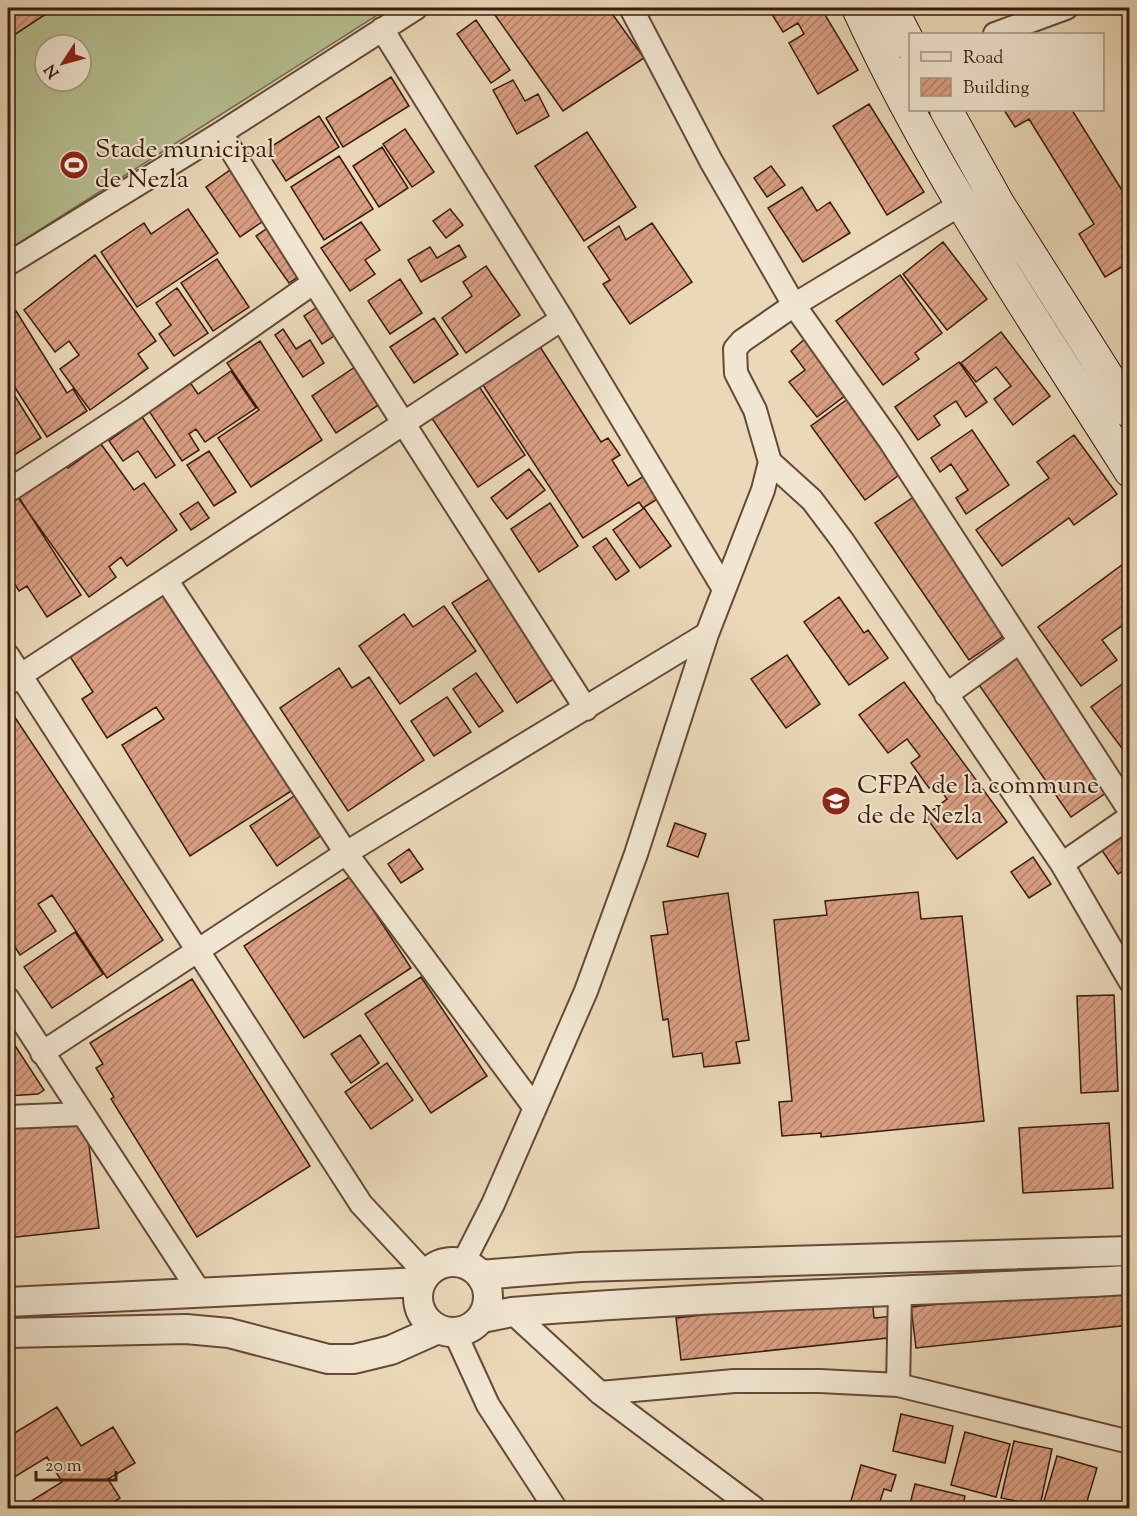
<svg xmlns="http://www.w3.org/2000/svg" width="1137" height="1516" font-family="'Sorts Mill Goudy',serif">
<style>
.pitch{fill:#b6bf90;stroke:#786d4e;stroke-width:1.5;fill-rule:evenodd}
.building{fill:url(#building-hatch);stroke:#391b0c;stroke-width:1.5}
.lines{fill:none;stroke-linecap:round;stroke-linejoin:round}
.minor-casing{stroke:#654a37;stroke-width:26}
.tertiary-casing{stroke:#654a37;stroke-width:32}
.secondary-casing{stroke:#391b0c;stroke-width:34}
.minor{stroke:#f1e6d1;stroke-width:22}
.tertiary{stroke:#f1e6d1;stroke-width:28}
.secondary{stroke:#f1e6d1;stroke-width:32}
.labels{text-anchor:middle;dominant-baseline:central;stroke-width:4.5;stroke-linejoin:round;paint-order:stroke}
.poi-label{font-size:26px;fill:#391b0c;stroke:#f1e6d1;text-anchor:start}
</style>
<defs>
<pattern id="building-hatch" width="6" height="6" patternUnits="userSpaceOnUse" patternTransform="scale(1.5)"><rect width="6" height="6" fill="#da9f83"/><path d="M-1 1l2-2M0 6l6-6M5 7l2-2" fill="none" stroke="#b2816a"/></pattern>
</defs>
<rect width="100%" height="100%" fill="#ead8b8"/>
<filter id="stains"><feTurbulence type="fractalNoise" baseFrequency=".00333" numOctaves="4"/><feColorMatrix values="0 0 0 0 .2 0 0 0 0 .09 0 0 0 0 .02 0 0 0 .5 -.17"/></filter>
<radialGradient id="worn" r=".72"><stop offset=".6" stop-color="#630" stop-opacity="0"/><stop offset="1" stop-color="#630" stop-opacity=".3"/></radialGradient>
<!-- pitch -->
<path class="pitch" d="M8 8H375L379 14 8 250ZM45 45H81V81H45Z"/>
<!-- building -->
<path class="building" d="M10 8H55L8 39V9Z
M490 8H608L644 58 563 111Z
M768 8H821L858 70 818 94 789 43 804 34 798 23 783 32Z
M476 20 510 70 491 83 457 34Z
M391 77 409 106 343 147 326 118Z
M513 80 525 101 538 94 549 116 517 134 493 90Z
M869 104 924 192 887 215 833 126Z
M1004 110H1072L1130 203V262L1105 277 1079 234 1094 224 1029 119 1015 127Z
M319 116 339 147 286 181 266 150Z
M405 129 434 172 412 187 383 144Z
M587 132 636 207 584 241 535 166Z
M382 147 408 188 379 207 353 166Z
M339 156 373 209 324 240 291 187Z
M240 163 275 213 240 237 206 187Z
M771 166 785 185 767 197 754 178Z
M802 187 817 211 830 202 850 233 803 262 768 208Z
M188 209 218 253 137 307 101 252 144 223 151 234Z
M450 209 463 225 446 238 433 221Z
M361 222 380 250 365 260 375 274 350 291 321 248Z
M275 223 308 270 289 283 256 236Z
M652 223 692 282 630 324 603 284 610 280 588 247 619 226 626 240Z
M943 242 987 299 947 330 903 274Z
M459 245 466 257 421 282 408 260 430 247 437 258Z
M95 255 156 341 138 354 148 368 90 410 60 369 79 355 69 341 55 352 24 310Z
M217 259 249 307 213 331 181 283Z
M486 266 520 315 466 353 442 318 472 296 463 282Z
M900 275 942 333 915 353 919 359 883 385 836 321Z
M400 279 422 313 390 334 368 301Z
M177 288 208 333 174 356 159 334 171 325 156 303Z
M325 302 343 330 322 344 304 316Z
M16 311 67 393 73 389 87 411 47 437 8 377V316Z
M434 318 458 354 414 383 390 347Z
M283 329 296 349 310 340 324 363 303 377 275 335Z
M1001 332 1050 396 1013 425 994 399 1011 386 996 367 976 382 961 363Z
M807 337 850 392 817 417 789 382 805 370 791 351Z
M535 339 601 442 608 438 620 455 612 460 628 486 644 476 659 498 643 508 639 502 583 538 477 376Z
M260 341 322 440 251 487 218 438 259 410 227 363Z
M959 362 987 402 966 417 956 401 934 416 940 425 918 440 895 407Z
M355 367 380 404 336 433 312 396Z
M231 371 256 408 205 442 196 429 189 434 199 450 182 461 145 405 187 378 198 394Z
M476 382 525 455 478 487 429 414Z
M8 385 41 438 8 459Z
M849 398 903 472 865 500 811 426Z
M142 417 175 465 156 478 138 451 123 461 109 441Z
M972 430 1009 485 966 514 956 498 968 490 951 464 940 472 931 458Z
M1074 435 1117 494 1074 525 1069 518 1002 566 976 530 1049 478 1037 462Z
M101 444 134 490 144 483 177 530 127 566 121 557 109 567 116 577 89 597 16 495 62 461 68 468Z
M209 451 236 492 214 506 187 465Z
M529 469 545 490 507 519 491 498Z
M18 496 81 595 47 617 27 586 19 591 8 573 13 569 8 560V503Z
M915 496 1008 633 969 660 875 523Z
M198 502 209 518 191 530 180 514Z
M550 503 578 546 539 572 511 529Z
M644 508 671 546 640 568 613 530Z
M606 538 629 571 616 580 593 547Z
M1130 559V620L1102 640 1117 660 1081 686 1038 627Z
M497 574 561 674 517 703 452 603Z
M169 591 296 788 190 856 122 745 164 719 156 707 107 738 82 699 93 692 69 655Z
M839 597 864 633 868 630 888 658 849 685 804 622Z
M444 606 476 651 400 704 359 646 404 614 413 627Z
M1018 653 1113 788 1071 817 977 682Z
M787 655 820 704 786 728 751 679Z
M339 668 352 688 369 677 424 760 348 811 280 708Z
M476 673 503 711 479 727 453 689Z
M904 682 1007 822 957 859 925 816 947 799 936 783 929 788 911 763 920 756 907 739 888 753 859 715Z
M1125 682 1130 689V759L1091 707Z
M447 697 471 732 434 756 411 721Z
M8 707 163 940 107 978 52 895 38 904 56 931 20 955 8 936Z
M303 790 329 830 277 866 250 826Z
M675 823 706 834 698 857 667 846Z
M1130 825V866L1118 874 1099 846Z
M409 849 423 869 401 883 388 864Z
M1033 857 1051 884 1029 898 1011 872Z
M351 876 411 968 304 1038 244 946Z
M918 892 921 919 962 916 984 1121 821 1137V1133L782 1136 779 1102 792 1101 774 920 827 915 825 901Z
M728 893 749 1040 736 1042 740 1063 704 1067 702 1053 673 1057 668 1019 663 1020 651 936 668 934 663 902Z
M75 932 103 974 52 1008 24 967Z
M421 977 487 1076 431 1113 365 1014Z
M192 979 310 1166 197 1237 111 1099 114 1097 96 1068 103 1064 90 1043Z
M1114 995 1118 1091 1081 1093 1077 996Z
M8 1035 44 1090 38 1094 8 1096Z
M360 1035 379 1063 351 1083 331 1054Z
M387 1063 413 1100 371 1129 345 1092Z
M85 1113 99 1228 8 1238V1122Z
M1109 1123 1113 1188 1023 1193 1019 1128Z
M1128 1284 1130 1325 916 1348 911 1307Z
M872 1296 874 1318 895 1316 897 1337 681 1360 676 1318Z
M57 1407 81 1446 113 1427 135 1463 108 1479 120 1498 104 1508H20L62 1482 47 1457 8 1481V1437Z
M901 1414 953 1426 945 1463 893 1451Z
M965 1432 1010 1444 996 1497 951 1485Z
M1014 1441 1052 1449 1040 1506 1001 1498Z
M1057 1456 1097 1468 1085 1508H1042Z
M861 1465 896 1475 891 1491 884 1489 878 1508H849Z
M915 1484 965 1496 962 1508H909Z"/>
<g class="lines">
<!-- minor casing -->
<g class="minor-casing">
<path id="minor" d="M631 8 711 161 794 305 890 441 1130 811
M382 29 562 319 724 589
M995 34 1066 8
M888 74 910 66
M221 133C340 327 464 517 586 709
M8 264 221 133 416 8
M770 462 812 500 842 540 1062 864 1130 981
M8 491 133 409 313 283
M8 656 361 1204 426 1274
M9 683 562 319
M946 695 1018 643
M1062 864 1130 817
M8 999 201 1294
M42 1053 346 853 167 581
M535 1108 346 853 707 634
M8 1117 82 1114
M463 1263 493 1204 586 991 636 854 707 634 763 490 770 462 755 410 736 373 735 349 742 341 794 305 961 204
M512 1312 600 1393 754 1508
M455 1333 488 1405 555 1508
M898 1385 900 1292
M600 1393 734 1381H820L898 1385 1130 1442"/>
</g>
<!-- tertiary casing -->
<g class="tertiary-casing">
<path id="tertiary" d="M418 1297a35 35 0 1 1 70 0a35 35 0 1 1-70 0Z
M480 1275 581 1267 1130 1251
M8 1302 421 1282
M482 1318 512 1312C717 1296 923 1291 1130 1280
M8 1333 186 1329 229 1333 328 1359H354L391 1350 438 1329"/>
</g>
<!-- secondary casing -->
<g class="secondary-casing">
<path id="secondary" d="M858 8C932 171 1034 319 1130 471
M891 8 910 45
M946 110 999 205 1130 412"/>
</g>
<!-- minor -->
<use href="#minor" class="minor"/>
<!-- tertiary -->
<use href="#tertiary" class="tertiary"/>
<!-- secondary -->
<use href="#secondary" class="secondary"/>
</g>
<!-- icons -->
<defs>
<g id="stadium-disc" transform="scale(1.5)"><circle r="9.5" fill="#8f2418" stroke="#f1e6d1"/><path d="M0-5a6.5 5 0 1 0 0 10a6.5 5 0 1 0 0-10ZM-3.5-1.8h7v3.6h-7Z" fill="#fff"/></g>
<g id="university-disc" transform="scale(1.5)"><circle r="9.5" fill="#8f2418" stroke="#f1e6d1"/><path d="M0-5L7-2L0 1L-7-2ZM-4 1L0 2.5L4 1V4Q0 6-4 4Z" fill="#fff"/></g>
</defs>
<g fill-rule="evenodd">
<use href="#stadium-disc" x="74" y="165"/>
<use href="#university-disc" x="836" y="801"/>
</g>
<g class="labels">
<!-- poi labels -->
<g class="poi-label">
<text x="95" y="150">Stade municipal<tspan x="95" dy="30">de Nezla</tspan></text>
<text x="857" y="786">CFPA de la commune<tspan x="857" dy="30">de de Nezla</tspan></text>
</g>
</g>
<!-- margin -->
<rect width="1137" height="1516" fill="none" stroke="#ead8b8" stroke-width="30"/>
<rect x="9" y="9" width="1119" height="1498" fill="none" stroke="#391b0c" stroke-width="3"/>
<rect x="15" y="15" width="1107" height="1486" fill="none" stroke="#391b0c" stroke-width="1.5"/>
<!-- legend -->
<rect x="909" y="33" width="195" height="78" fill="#f1e6d1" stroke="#a79582" stroke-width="1.5"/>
<rect x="921" y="52" width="30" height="9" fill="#f1e6d1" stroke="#a79582" stroke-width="1.5"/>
<text x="963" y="63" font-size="18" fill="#391b0c">Road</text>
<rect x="921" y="78" width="30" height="18" fill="url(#building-hatch)" stroke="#a79582" stroke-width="1.5"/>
<text x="963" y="93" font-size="18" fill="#391b0c">Building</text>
<!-- north arrow -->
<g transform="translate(63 63) rotate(234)"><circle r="28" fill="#f1e6d1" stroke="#a79582" stroke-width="1.5"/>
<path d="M0-4.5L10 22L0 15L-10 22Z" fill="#8f2418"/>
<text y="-9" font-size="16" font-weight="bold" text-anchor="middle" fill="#391b0c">N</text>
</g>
<!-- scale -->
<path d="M36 1471v9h80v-9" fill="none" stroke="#391b0c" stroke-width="3"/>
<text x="45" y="1471" font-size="18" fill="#391b0c" stroke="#f1e6d1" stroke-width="4.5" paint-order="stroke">20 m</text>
<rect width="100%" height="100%" filter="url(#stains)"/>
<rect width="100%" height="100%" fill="url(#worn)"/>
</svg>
